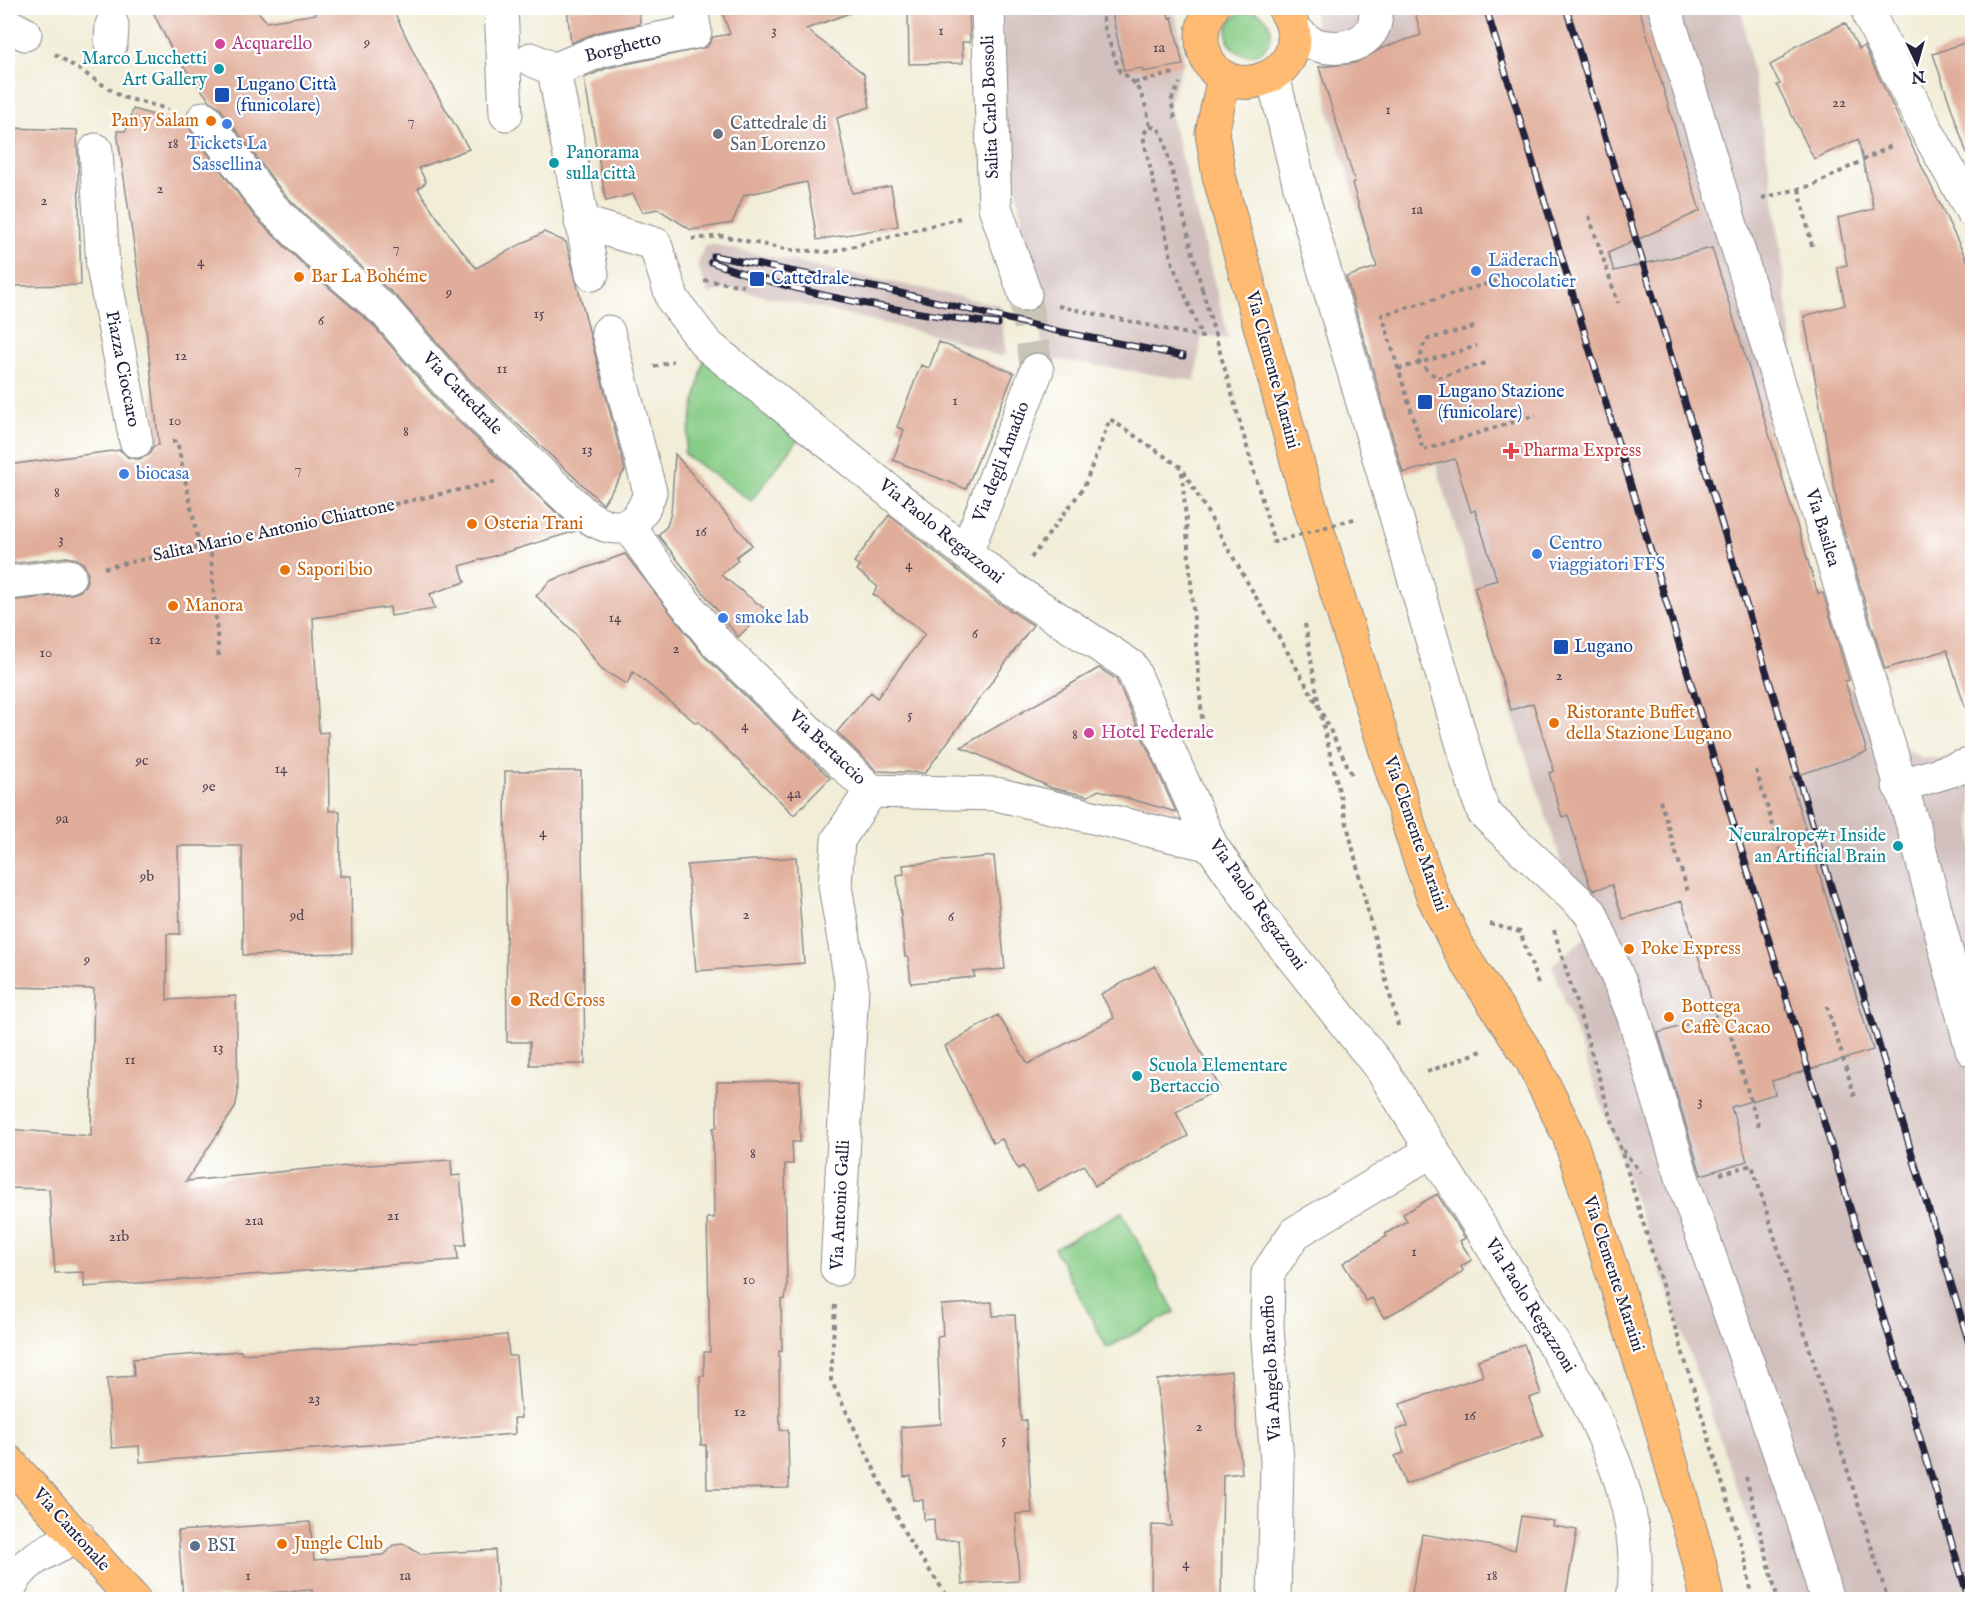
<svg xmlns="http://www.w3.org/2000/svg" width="1980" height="1607" font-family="'IM FELL English',serif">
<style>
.industrial{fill:#d1c0bd}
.green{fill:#88cd87;stroke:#557861;stroke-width:1.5}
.building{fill:#e0ad9a}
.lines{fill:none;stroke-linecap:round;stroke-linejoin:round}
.minor-tunnel{stroke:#c8c4b8;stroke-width:33;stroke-dasharray:33 16;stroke-linecap:butt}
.major-tunnel{stroke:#c8c4b8;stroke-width:33;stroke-dasharray:33 16;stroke-linecap:butt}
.minor-casing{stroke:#8a8889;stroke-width:35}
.major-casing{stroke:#8a8889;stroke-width:35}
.path{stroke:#8a8889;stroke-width:4;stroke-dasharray:4.5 4.5;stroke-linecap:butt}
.minor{stroke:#fff;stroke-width:33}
.major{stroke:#ffbb71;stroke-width:33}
.rail-casing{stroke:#22223b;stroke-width:7}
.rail{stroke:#fff;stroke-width:4.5;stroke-dasharray:14;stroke-linecap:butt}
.path-bridge{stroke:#8a8889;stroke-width:4;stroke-dasharray:4.5 4.5;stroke-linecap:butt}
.hotel-dot{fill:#d1479c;stroke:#fff;stroke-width:2}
.culture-dot{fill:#0f9aa8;stroke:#fff;stroke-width:2}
.transit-dot{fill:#1a4fb4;stroke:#fff;stroke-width:2}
.food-dot{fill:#e8710a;stroke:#fff;stroke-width:2}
.shop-dot{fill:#3f7fe0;stroke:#fff;stroke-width:2}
.worship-dot{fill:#6b7280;stroke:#fff;stroke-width:2}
.health-dot{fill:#e0444e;stroke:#fff;stroke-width:2}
.service-dot{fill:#5c6f8a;stroke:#fff;stroke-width:2}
.labels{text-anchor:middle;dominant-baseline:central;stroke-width:4.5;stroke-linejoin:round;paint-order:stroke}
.number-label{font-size:15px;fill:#524553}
.hotel-label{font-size:18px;fill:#b23c85;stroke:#fff;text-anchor:start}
.street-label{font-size:18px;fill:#22223b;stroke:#fff}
.culture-label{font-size:18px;fill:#0d838f;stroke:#fff;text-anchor:end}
.transit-label{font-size:18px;fill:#164399;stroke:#fff;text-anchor:start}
.food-label{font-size:18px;fill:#c56008;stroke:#fff;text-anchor:start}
.worship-label{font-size:18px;fill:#5b616d;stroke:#fff;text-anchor:start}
.shop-label{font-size:18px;fill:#366cbe;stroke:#fff;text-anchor:start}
.health-label{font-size:18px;fill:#be3a42;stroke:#fff;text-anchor:start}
.service-label{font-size:18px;fill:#4e5e75;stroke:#fff;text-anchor:start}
</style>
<rect width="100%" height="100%" fill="#fff"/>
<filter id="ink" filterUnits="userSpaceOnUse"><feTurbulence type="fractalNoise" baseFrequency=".0167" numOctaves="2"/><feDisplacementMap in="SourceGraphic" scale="12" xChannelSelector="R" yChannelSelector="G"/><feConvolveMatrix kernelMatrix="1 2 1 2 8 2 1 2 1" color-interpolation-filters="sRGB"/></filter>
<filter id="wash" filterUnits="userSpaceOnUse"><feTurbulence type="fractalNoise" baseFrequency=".008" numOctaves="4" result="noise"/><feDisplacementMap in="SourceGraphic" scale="24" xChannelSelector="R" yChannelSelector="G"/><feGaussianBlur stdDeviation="1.35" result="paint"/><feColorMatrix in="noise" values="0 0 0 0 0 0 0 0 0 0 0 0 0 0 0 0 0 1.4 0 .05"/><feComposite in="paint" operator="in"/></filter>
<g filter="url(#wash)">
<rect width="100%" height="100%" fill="#f1edd7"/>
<!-- industrial -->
<path class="industrial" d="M1002 8H1175L1184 61 1168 105 1229 339 1202 335 1195 381 1061 360 1045 361 1003 108Z
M1313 8H1741L1772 183 1794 358 1717 553 1886 723 1898 745 1921 757 1951 759 1972 752V1599H1771L1766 1570 1552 965 1586 937 1511 710 1330 116Z
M711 244 1000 305 1006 355 998 356 948 338 730 288 709 294 697 266 704 247Z"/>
<!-- green -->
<path class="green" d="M1227 33a22 22 0 1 1 44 0a22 22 0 1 1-44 0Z
M704 359 801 436 751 501 684 454Z
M1122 1212 1175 1312 1107 1348 1054 1248Z"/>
<g id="blocks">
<!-- building -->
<path class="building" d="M151 8H255L267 22 316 14 315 8H392L422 69 469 149 419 168 426 182 418 189 450 236 476 268 544 232 566 242 625 470 603 504 470 380 398 298 338 246 283 193 219 107 210 101 174 54Z
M567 8H639L640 24 598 32 571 43Z
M721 8H854L855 11 806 29 864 74 870 107 837 118 852 193 891 186 898 226 817 240 807 182 744 195 732 223 691 230 658 209 643 212 633 194 606 201 584 78 607 68 707 47 713 37 730 34Z
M908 8H969L970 42H962L963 63 909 64Z
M1111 8H1167L1169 18 1172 17 1183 65 1143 72 1142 68 1124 71Z
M1414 8H1639L1700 211 1608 253 1614 271 1712 248 1818 594 1823 593 1849 680 1845 681 1867 752 1790 778 1873 1050 1772 1081 1775 1094 1731 1107 1747 1161 1701 1175 1658 1033 1716 1016 1682 901 1623 919 1612 885 1594 890 1590 886 1568 815 1562 817 1549 773 1554 771 1533 703 1511 710 1474 587 1497 580 1475 510 1471 512 1455 459 1403 473 1346 277 1377 267 1352 183 1355 182 1319 67 1355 63 1382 48 1421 35Z
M1845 23 1859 49 1864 46 1972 271V706L1965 707 1947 650 1885 669 1840 519 1804 316 1845 305 1837 267 1847 265 1838 218 1874 209 1858 139 1814 159 1777 85 1780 84 1770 65 1783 58 1794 47Z
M1972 40V153L1967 154 1933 54Z
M133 109 187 125 256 218 313 274 373 325 443 407 576 531 460 566 465 582 430 594 435 609 391 616 390 607 313 618 319 733 328 732 329 811H340V876H351L352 953 243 955 242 846H178L180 934H167V1000L236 996 238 1094 235 1108 186 1181 318 1168 451 1160 452 1176 460 1175 466 1245H457L458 1260 84 1287V1272L55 1273 49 1189 8 1188V1129L91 1136 94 989 8 987V601L72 594 80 591 86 584 88 574 84 564 77 559 67 557 8 564V465L120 450 129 458 139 459 149 455 154 446 159 445 145 320 117 131H126Z
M8 128 77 130 81 285 8 286Z
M939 342 1014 373 966 489 893 460 904 430 897 427 921 365 929 368Z
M675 454 752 545 736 557 738 560 721 575 766 610 738 637 658 535 667 526 671 513Z
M889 515 997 602 1033 625 925 773 877 771 837 732 871 692 877 698 925 634 873 594 878 587 857 570 860 567 854 562Z
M625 554 704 656 830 778 794 815 698 721 696 723 633 672 627 684 602 670 575 633 536 596 550 581Z
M1099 668 1116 679 1176 812 1099 790 1088 796 1052 788 961 747Z
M505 771H581L585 1064 530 1065V1042H507Z
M994 856 1005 969 973 972 975 977 911 983 908 957H905L897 875 904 874 903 865Z
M796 857 804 963 696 971 687 865Z
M1155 966 1220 1088 1176 1112 1188 1136 1095 1186 1084 1165 1037 1191 1023 1166 1018 1169 1002 1139 993 1143 945 1046 998 1015 1028 1064 1114 1018 1101 994Z
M800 1081V1142H792L793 1164H785L787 1288 785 1299 781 1300 782 1351H779L780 1430H788L789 1488 707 1489 706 1445H701L700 1376H704V1352H710L707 1218H714L713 1128 717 1127V1082Z
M1437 1194 1465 1238 1460 1241 1472 1260 1461 1266 1463 1271 1442 1286 1384 1318 1372 1298 1366 1301 1343 1263 1387 1236 1385 1234 1407 1221 1403 1214Z
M992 1302 993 1316 1015 1315 1021 1421 1026 1420 1032 1513 1016 1514 1019 1581 962 1584 959 1540 935 1541 934 1519 924 1520 923 1500H913L911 1476 904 1477 901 1427 941 1424 937 1337 943 1336 941 1305Z
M507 1335 509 1356H516L521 1418H514L515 1434 140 1462 139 1446 112 1448 107 1378 134 1376 133 1359 241 1351 242 1354Z
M1524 1344 1541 1394 1529 1398 1543 1436 1405 1484 1395 1456 1404 1453 1396 1430 1408 1426 1400 1404 1483 1376 1478 1360Z
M1231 1371 1242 1473 1223 1475 1221 1599H1151L1152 1525 1172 1526 1157 1380Z
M1521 1516 1554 1521 1553 1526 1577 1530 1565 1599H1411L1422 1534 1515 1550Z
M310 1522 314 1560 384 1555 394 1545 404 1544 420 1554 495 1550 498 1599H312V1590L183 1599 178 1531Z"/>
</g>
</g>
<g filter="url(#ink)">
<use href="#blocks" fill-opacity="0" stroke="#8a8889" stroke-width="1.5"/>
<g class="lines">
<!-- minor-tunnel -->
<path class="minor-tunnel" d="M1025 294 1037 370"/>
<!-- major-tunnel -->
<path class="major-tunnel" d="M1969 1600 1972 1598"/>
<!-- minor casing -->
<g class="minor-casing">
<path id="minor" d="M501 8 506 114
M988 8 995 207 1025 294
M1665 8 1915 832 1972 1050
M1870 17 1926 129 1972 211
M8 25 25 34
M1294 29C1301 35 1308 43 1317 45 1344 53 1381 42 1375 8
M111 43 112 25
M531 59 554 70 602 50 695 32 691 8
M554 70 592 274
M1273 76 1300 187 1478 797 1484 813 1591 913 1633 1014 1685 1187 1802 1516 1827 1600
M204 118 269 205 325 260 386 312 456 393 584 514C616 536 638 531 650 492L608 332
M96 150 103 267 136 441
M581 222 655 244 673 300 707 345 1009 587 1131 666 1211 845 1257 912 1382 1070 1579 1385C1613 1451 1644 1523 1633 1600
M628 525 663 575 717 643 871 791 996 794 1211 845
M966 553 1037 370
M8 583 69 576
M1899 786 1972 764
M837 1269 852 987 835 886 838 840 871 791
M8 1592C19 1561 51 1549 78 1536
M1274 1600 1277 1462 1267 1327 1268 1273 1295 1233 1433 1150"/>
</g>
<!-- major casing -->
<g class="major-casing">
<path id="major" d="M1212 8C1203 21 1199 35 1204 51 1223 114 1326 73 1284 8
M1224 77 1212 133 1219 176 1303 483 1417 851 1432 894 1461 953 1532 1061 1569 1136 1657 1413 1699 1561 1707 1600
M8 1461 134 1600"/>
</g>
<!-- path -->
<path class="path" d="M1101 8 1105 30 1120 72C1140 81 1147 107 1150 127
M55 54 122 97 168 109
M1134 83 1174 73
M1175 118 1171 101 1180 83
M1799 189 1812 246
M1762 198 1814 185 1893 145
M1589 216 1618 303
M692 239 722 236 790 250 832 252 960 218
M704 280 745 286
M1496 281 1382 315 1423 450 1536 415
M1058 306 1202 337 1173 265 1144 141V133L1150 127 1158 128 1163 136 1202 289
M1474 327 1425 340 1419 363 1437 378 1486 363
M654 367 673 361
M1398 369 1477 346
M1523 410 1524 419
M172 442 177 441 199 545
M1182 472 1203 731
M210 544 219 660
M1031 558 1084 487 1110 419 1182 468 1320 709 1353 777
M104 568 495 482
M1305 624 1319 706
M1321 716 1369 916 1399 1029
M1756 770 1784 862
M1660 800 1688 892
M1490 924 1520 932 1539 986
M1554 930 1744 1554 1753 1600
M1827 1006 1855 1097
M1731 1036 1759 1128
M1427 1072 1482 1051
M1623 1150 1640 1172
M1720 1174 1752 1165 1888 1600
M835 1305 831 1380 908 1539 950 1600
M1746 1477 1778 1600"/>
<!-- minor -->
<use href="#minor" class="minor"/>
<!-- major -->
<use href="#major" class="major"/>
<!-- rail casing -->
<g class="rail-casing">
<path id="rail" d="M1486 8 1969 1600
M1566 8 1972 1353
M714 256 888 290 1057 331 1183 356
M711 262C805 297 899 311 998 324"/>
</g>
<!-- rail -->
<use href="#rail" class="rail"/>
<!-- path-bridge -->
<path class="path-bridge" d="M1202 289 1274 542 1357 518"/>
</g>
</g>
<!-- markers -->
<g class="hotel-dot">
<circle cx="220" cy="44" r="6"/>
<circle cx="1089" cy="733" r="6"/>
</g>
<g class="culture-dot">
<circle cx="219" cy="69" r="6"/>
<circle cx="554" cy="163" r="6"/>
<circle cx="1898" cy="846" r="6"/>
<circle cx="1137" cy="1076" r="6"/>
</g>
<g class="transit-dot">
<rect x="214" y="87" width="16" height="16" rx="3"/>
<rect x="749" y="271" width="16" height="16" rx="3"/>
<rect x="1417" y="394" width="16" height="16" rx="3"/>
<rect x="1553" y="639" width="16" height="16" rx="3"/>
</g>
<g class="food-dot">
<circle cx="211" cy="121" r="6"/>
<circle cx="299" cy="277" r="6"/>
<circle cx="472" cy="524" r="6"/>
<circle cx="285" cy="570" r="6"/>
<circle cx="173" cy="606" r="6"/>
<circle cx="1554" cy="723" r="6"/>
<circle cx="1629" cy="949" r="6"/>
<circle cx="516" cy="1001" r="6"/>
<circle cx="1669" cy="1017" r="6"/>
<circle cx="282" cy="1544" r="6"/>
</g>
<g class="shop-dot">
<circle cx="227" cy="124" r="6"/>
<circle cx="1476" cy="271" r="6"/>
<circle cx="124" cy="474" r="6"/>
<circle cx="1537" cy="554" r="6"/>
<circle cx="723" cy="618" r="6"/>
</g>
<circle class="worship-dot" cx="718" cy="134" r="6"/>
<path class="health-dot" d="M1508 442h6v6h6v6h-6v6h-6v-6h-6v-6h6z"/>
<circle class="service-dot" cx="195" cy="1546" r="6"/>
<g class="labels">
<!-- number labels -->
<g class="number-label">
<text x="774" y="30">3</text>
<text x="941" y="30">1</text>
<text x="367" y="42">9</text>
<text x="1159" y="47">1a</text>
<text x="1839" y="102">22</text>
<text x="1388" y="109">1</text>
<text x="411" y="120">7</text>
<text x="173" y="143">18</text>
<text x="160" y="188">2</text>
<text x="44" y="200">2</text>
<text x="1417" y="209">1a</text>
<text x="396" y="247">7</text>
<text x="201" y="261">4</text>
<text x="449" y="292">9</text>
<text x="539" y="313">15</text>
<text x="321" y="320">6</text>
<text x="181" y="355">12</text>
<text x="502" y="368">11</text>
<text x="955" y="400">1</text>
<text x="175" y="420">10</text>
<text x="406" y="431">8</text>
<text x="587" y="449">13</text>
<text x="298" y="468">7</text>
<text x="57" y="492">8</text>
<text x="701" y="531">16</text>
<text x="61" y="539">3</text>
<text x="909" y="564">4</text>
<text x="615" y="617">14</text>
<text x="975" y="633">6</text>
<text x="155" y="639">12</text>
<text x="676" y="648">2</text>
<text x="46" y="652">10</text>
<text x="1559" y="675">2</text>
<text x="910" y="714">5</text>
<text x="745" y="725">4</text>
<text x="1075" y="734">8</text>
<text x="142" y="760">9c</text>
<text x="281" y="768">14</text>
<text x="209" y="786">9e</text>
<text x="794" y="793">4a</text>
<text x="62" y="818">9a</text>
<text x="543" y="832">4</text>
<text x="147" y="876">9b</text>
<text x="746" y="914">2</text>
<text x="297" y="915">9d</text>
<text x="951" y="916">6</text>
<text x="87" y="959">9</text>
<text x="218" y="1047">13</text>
<text x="130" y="1059">11</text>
<text x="1700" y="1101">3</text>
<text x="753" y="1153">8</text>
<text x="393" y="1215">21</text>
<text x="254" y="1220">21a</text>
<text x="119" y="1236">21b</text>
<text x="1414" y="1251">1</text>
<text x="749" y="1279">10</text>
<text x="314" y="1398">23</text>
<text x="740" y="1411">12</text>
<text x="1470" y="1415">16</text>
<text x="1199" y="1426">2</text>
<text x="1004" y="1439">5</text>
<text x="1186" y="1563">4</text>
<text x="248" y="1575">1</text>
<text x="405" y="1575">1a</text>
<text x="1492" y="1575">18</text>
</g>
<!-- hotel labels -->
<g class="hotel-label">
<text x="232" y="44">Acquarello</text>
<text x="1101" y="733">Hotel Federale</text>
</g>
<!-- street labels -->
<g class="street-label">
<text transform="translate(623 48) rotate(-14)">Borghetto</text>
<text transform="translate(991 107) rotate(-92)">Salita Carlo Bossoli</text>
<text transform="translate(122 369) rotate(79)">Piazza Cioccaro</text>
<text transform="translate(1272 370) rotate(75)">Via Clemente Maraini</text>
<text transform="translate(462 394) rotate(46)">Via Cattedrale</text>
<text transform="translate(1002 462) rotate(-69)">Via degli Amadio</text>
<text transform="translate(1822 528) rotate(73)">Via Basilea</text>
<text transform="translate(274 531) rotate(-12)">Salita Mario e Antonio Chiattone</text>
<text transform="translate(941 532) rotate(39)">Via Paolo Regazzoni</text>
<text transform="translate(827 748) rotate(44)">Via Bertaccio</text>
<text transform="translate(1415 834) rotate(71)">Via Clemente Maraini</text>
<text transform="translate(1257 905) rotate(55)">Via Paolo Regazzoni</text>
<text transform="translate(841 1205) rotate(-87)">Via Antonio Galli</text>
<text transform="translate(1613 1274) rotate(72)">Via Clemente Maraini</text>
<text transform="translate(1530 1306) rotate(58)">Via Paolo Regazzoni</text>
<text transform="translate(1272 1368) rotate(-93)">Via Angelo Baroffio</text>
<text transform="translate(71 1530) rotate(48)">Via Cantonale</text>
</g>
<!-- culture labels -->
<g class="culture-label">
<text x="207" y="59">Marco Lucchetti<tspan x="207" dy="21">Art Gallery</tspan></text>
<text x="566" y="153" text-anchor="start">Panorama<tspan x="566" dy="21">sulla città</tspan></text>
<text x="1886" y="836">Neuralrope#1 Inside<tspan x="1886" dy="21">an Artificial Brain</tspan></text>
<text x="1149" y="1066" text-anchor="start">Scuola Elementare<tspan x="1149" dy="21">Bertaccio</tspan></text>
</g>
<!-- transit labels -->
<g class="transit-label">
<text x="236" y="85">Lugano Città<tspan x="236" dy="21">(funicolare)</tspan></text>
<text x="771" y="279">Cattedrale</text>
<text x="1438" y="392">Lugano Stazione<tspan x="1438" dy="21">(funicolare)</tspan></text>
<text x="1574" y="647">Lugano</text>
</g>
<!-- food labels -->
<g class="food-label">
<text x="199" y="121" text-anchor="end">Pan y Salam</text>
<text x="311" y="277">Bar La Bohéme</text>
<text x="484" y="524">Osteria Trani</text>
<text x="297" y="570">Sapori bio</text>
<text x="185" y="606">Manora</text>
<text x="1566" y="713">Ristorante Buffet<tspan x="1566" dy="21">della Stazione Lugano</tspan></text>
<text x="1641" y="949">Poke Express</text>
<text x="528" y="1001">Red Cross</text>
<text x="1681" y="1007">Bottega<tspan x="1681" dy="21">Caffè Cacao</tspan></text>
<text x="294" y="1544">Jungle Club</text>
</g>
<!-- worship labels -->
<g class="worship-label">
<text x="730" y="124">Cattedrale di<tspan x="730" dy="21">San Lorenzo</tspan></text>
</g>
<!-- shop labels -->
<g class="shop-label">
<text x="227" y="144" text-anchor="middle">Tickets La<tspan x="227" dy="21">Sassellina</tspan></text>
<text x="1488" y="261">Läderach<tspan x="1488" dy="21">Chocolatier</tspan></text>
<text x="136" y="474">biocasa</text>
<text x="1549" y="544">Centro<tspan x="1549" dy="21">viaggiatori FFS</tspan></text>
<text x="735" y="618">smoke lab</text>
</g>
<!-- health labels -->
<g class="health-label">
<text x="1523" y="451">Pharma Express</text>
</g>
<!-- service labels -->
<g class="service-label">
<text x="207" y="1546">BSI</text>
</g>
</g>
<!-- margin -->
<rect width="1980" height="1607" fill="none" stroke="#fff" stroke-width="30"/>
<!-- north arrow -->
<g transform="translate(1917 63) rotate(175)" stroke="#ffffff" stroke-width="4.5" paint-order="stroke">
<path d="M0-4.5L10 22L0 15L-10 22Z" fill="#22223b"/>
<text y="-9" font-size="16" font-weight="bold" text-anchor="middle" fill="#22223b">N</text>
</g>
</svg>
